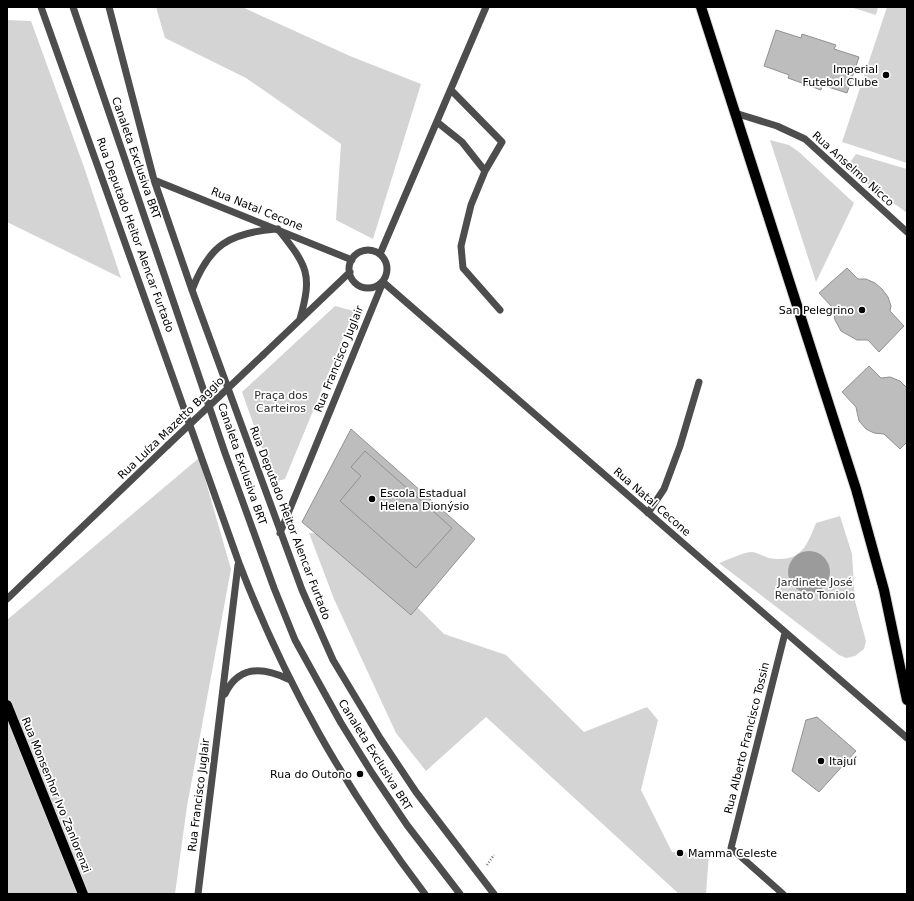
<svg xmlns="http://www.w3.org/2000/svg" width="914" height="901" font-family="'DejaVu Sans',sans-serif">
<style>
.green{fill:#d4d4d4}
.water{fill:#9b9b9b}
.building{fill:#bdbdbd;stroke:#919191}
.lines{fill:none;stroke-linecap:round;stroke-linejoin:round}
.major-casing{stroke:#dbdbdb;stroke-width:12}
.path{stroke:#6f6f6f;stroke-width:2.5;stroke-dasharray:1 2;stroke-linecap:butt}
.minor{stroke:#4d4d4d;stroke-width:7}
.major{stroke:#000;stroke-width:10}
.minor-bridge{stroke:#4d4d4d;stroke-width:7}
.poi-dot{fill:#000;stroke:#fff;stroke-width:1.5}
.labels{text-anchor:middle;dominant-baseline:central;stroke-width:3.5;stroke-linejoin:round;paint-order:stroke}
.poi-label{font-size:11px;fill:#000;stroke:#fff;text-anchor:end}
.street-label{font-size:11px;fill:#000;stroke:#fff}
.park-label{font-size:11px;fill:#2b2b2b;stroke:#fff}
</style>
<rect width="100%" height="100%" fill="#fff"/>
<!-- green -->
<path class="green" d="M156 7H242L350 56 421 84 373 239 336 220 341 144 246 78 165 38Z
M850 7H878L876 15Z
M887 7H907V163L842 142Z
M7 20 31 21 84 167 121 278 7 222Z
M770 140 789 145 799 152 854 203 816 282Z
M856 154 907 169V213L846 168Z
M335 306 354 311 285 479 274 482 242 392Z
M199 458 231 569 187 806 175 894H7V620Z
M840 516 852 554 855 601 866 641 864 649 855 656 846 658 839 655 719 563C727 560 744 552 752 552 757 552 764 557 769 558 800 563 806 548 816 523Z
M309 533 337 535 418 608 444 634 506 655 584 732 647 707 658 720 641 790 672 852 709 853 706 894H679L486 717 426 771 396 733 334 599Z"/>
<!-- water -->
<path class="water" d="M788 572a21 21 0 1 1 42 0a21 21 0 1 1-42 0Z"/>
<!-- building -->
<path class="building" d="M776 30 801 38 802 34 836 45 834 49 859 57 847 93 822 85 821 90 788 78 789 75 764 66Z
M847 268 858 279H866L875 283 882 289 888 297 891 306 890 311 904 326 879 352 868 340H857L841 331 835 320 833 308 819 293Z
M869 366 881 378 890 377 900 381 907 388V442L900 449 884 434 874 433 866 429 859 421 856 407 842 392Z
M351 429 475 539 411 615 302 522Z
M365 451 452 528 416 568 340 501 361 476 351 467Z
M817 717 856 751 819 792 792 771 806 720Z"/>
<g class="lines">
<!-- major casing -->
<g class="major-casing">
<path id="major" d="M701 7 856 489 884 590 907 700
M7 705 83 894"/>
</g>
<!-- path -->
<path class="path" d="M487 865 494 855"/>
<!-- minor -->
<path class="minor" d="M41 7 239 563C286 685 346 790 425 894
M73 7 225 453 274 588 295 640 341 723 372 773 407 825 460 894
M109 7 154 180 192 290 302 590 333 660 380 738 416 792 494 894
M451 90 502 142 485 171 471 205 461 246 463 268 500 310
M735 113 777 126 805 139 907 232
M437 122 462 142 485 171
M154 180 352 260
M278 229C307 266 313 273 300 319
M349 269a19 19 0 1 1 38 0a19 19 0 1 1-38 0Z
M380 254 486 7
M192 290C209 245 229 233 276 229
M263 355 350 272
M648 513 664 489 680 446 699 382
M280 533 383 282 907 738
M7 599 168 445
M225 694C239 665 263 667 288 679
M198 894 238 565
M783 894 731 848 785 633"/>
<!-- major -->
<use href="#major" class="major"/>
<!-- minor-bridge -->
<path class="minor-bridge" d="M168 445 263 355"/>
</g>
<!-- markers -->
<g class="poi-dot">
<circle cx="886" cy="75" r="4"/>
<circle cx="862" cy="310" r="4"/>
<circle cx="372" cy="499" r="4"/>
<circle cx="821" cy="761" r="4"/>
<circle cx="360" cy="774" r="4"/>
<circle cx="680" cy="853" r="4"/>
</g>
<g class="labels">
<!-- poi labels -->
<g class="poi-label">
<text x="878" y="69">Imperial<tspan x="878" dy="13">Futebol Clube</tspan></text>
<text x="854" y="310">San Pelegrino</text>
<text x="380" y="493" text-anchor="start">Escola Estadual<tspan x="380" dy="13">Helena Dionýsio</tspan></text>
<text x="829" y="761" text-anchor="start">Itajuí</text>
<text x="352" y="774">Rua do Outono</text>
<text x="688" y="853" text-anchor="start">Mamma Celeste</text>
</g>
<!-- street labels -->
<g class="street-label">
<text transform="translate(136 158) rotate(71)">Canaleta Exclusiva BRT</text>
<text transform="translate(853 169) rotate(42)">Rua Anselmo Nicco</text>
<text transform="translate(257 209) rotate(22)">Rua Natal Cecone</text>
<text transform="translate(135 235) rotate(70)">Rua Deputado Heitor Alencar Furtado</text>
<text transform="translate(339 359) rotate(-68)">Rua Francisco Juglair</text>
<text transform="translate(171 428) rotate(-44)">Rua Luíza Mazetto Baggio</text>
<text transform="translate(242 464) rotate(71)">Canaleta Exclusiva BRT</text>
<text transform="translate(652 502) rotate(41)">Rua Natal Cecone</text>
<text transform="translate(290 523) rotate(69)">Rua Deputado Heitor Alencar Furtado</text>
<text transform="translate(747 738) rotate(-76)">Rua Alberto Francisco Tossin</text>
<text transform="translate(375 755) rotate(58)">Canaleta Exclusiva BRT</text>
<text transform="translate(56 795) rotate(68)">Rua Monsenhor Ivo Zanlorenzi</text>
<text transform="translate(199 795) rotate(-83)">Rua Francisco Juglair</text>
</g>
<!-- park labels -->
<g class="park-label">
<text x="281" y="395">Praça dos<tspan x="281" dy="13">Carteiros</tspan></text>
<text x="815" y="582">Jardinete José<tspan x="815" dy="13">Renato Toniolo</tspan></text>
</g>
</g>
<!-- border -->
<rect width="914" height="901" fill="none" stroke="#000000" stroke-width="16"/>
</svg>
